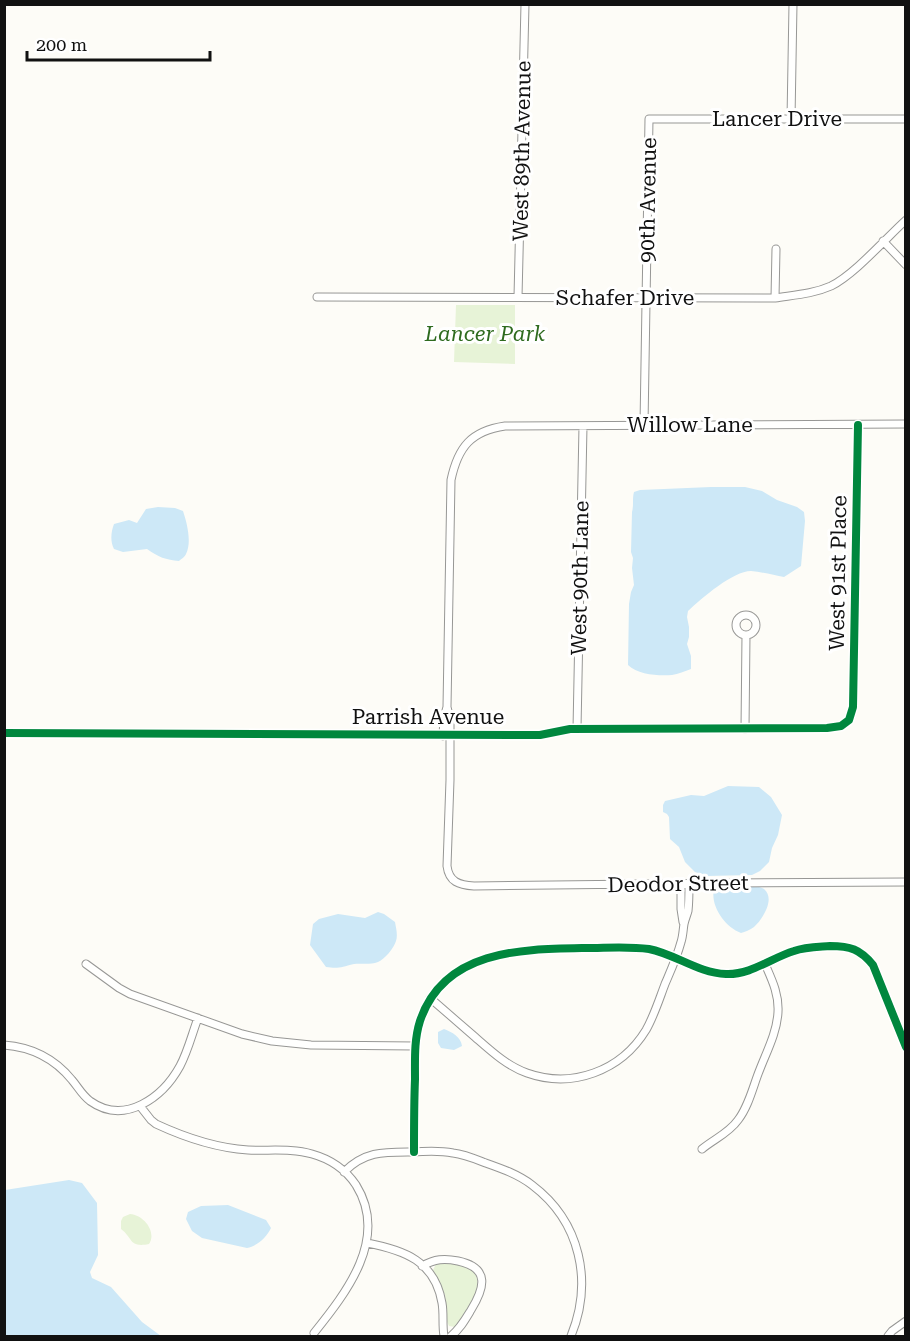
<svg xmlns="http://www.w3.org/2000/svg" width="910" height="1341" font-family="'Roboto Serif',serif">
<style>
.green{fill:#e7f3d7}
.water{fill:#cde8f7}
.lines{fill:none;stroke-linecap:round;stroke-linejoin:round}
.minor-casing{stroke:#979795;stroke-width:9}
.minor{stroke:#fffffe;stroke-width:7}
.cycleway-casing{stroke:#fff;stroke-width:11}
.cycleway{stroke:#00873e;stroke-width:8}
.labels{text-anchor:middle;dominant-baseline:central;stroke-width:6;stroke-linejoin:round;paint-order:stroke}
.street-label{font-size:21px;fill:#111;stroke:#fff}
.park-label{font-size:21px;font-style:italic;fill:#2f6b1f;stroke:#fff}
</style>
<rect width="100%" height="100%" fill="#fdfcf7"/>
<!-- green -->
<path class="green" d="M456 305H515V364L454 362Z
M130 1214C144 1215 157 1232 149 1244 129 1248 133 1238 121 1229V1221L123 1217Z
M445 1262C452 1264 461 1264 468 1267 491 1280 466 1310 458 1325L455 1327 449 1326 447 1322 445 1295 433 1270 436 1264Z"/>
<!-- water -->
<path class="water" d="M711 487H745L762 491 777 500 797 507 804 512 805 521 801 566 784 577C774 575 762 572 751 571 733 571 702 598 688 611L687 617 689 627V637L687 644 691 656V669C685 671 678 674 672 675 659 676 638 675 628 665L629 604 631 592 634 585 632 568 633 558 631 552 632 512C634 505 632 499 634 492L640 490Z
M158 507 175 508 183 511C187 523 192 542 186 554 185 557 181 559 179 561 166 560 158 557 147 549L123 552 114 549C110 541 111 532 114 524L129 520 137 523 146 509Z
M728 786 759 787 771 797 782 815 778 835 772 848 769 862 760 871 752 875 707 876 695 872 685 862 679 847 670 839 669 817 667 814 663 812V805L665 801 691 795 704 796Z
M717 887C726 886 758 884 764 889 776 899 762 920 754 927 750 930 745 932 741 933 725 927 710 906 714 889Z
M378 912 384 914 395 922C396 928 398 935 396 941 394 948 384 960 378 962 370 965 361 963 354 964 341 967 339 969 326 967L310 945 313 924 319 919 338 914 365 918Z
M444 1029C452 1032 461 1037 462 1046L454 1050 441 1048 438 1043V1032Z
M69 1180 82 1183 97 1203 98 1255 90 1272 92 1278 111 1287 142 1322 161 1336H5V1190Z
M228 1205 266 1220 271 1228C267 1237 257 1246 247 1248L202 1238 192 1231 186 1219 188 1212 201 1206Z"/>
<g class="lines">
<!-- minor casing -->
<g class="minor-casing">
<path id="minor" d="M791 119 793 4
M883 241 906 265
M317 297 775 298C794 295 813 294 831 286 855 274 885 239 906 220
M518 297 525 4
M775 298 776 249
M644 425 649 119H906
M736 625a10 10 0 1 1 20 0a10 10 0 1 1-20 0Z
M447 707 451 480C458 447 471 431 505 426L906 424
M577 729 583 426
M745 729 746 635
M4 733 540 735 570 729 827 728 841 726 849 720 853 707 858 425
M443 736 444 718 447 707 450 719V780L447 866C449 882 459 885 474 886L731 883 906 882
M681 884V909L683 922
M86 964 119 988 130 994 242 1034 272 1041 311 1045 415 1046
M430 998C445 1011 460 1024 475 1037 491 1051 507 1066 527 1073 572 1089 621 1071 646 1030 654 1016 659 1000 665 984 671 970 677 957 681 942 683 936 683 930 684 924 685 919 687 915 688 911 689 902 689 893 689 884
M4 1045C31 1047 55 1059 72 1080 78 1087 82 1095 90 1101 125 1126 163 1097 180 1066 188 1051 192 1034 198 1018
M140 1106 151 1120 156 1124C184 1137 217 1148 248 1150 269 1151 292 1148 312 1154 330 1159 346 1170 356 1185 389 1238 347 1292 314 1333
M702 1149C714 1139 729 1133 738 1120 749 1106 753 1086 760 1069 767 1051 777 1032 778 1012 779 994 772 980 765 964
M414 1152C414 1127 414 1103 415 1079 415 1059 414 1040 420 1021 444 949 523 949 585 948 606 948 628 946 649 949 675 954 698 973 726 974 751 975 771 958 794 951 805 947 818 947 830 946 850 946 860 949 873 965L906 1047
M344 1172C365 1151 384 1152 412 1152 425 1151 439 1150 453 1153 463 1154 473 1158 483 1162 500 1168 518 1174 532 1185 581 1222 593 1282 571 1336
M367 1243C404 1250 435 1261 442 1303 444 1314 442 1325 444 1336
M422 1266C435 1259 444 1258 458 1261 491 1268 484 1289 471 1310 465 1320 460 1329 451 1336
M888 1336 892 1331 906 1321"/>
</g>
<!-- minor -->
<use href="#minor" class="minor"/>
<!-- cycleway casing -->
<g class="cycleway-casing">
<path id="cycleway" d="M4 733 540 735 570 729 827 728 841 726 849 720 853 707 858 425
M414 1152C414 1127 414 1103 415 1079 415 1059 414 1040 420 1021 444 949 523 949 585 948 606 948 628 946 649 949 675 954 698 973 726 974 751 975 771 958 794 951 805 947 818 947 830 946 850 946 860 949 873 965L906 1047"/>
</g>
<!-- cycleway -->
<use href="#cycleway" class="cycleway"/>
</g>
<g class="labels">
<!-- street labels -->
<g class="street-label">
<text x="777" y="119">Lancer Drive</text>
<text transform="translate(522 151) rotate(-89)">West 89th Avenue</text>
<text transform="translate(648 200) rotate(-89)">90th Avenue</text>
<text x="625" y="298">Schafer Drive</text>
<text x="690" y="425">Willow Lane</text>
<text transform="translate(838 573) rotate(-89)">West 91st Place</text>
<text transform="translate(580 578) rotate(-89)">West 90th Lane</text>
<text x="428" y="717">Parrish Avenue</text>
<text transform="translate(678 884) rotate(-1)">Deodor Street</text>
</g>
<!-- park labels -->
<g class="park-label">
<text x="485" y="334">Lancer Park</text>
</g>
</g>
<!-- border -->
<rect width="910" height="1341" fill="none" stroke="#111111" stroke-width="12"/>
<!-- scale -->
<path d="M27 51v9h183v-9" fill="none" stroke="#111111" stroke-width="3"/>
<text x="36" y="51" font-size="18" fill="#111111" stroke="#ffffff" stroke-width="4.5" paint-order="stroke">200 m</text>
</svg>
